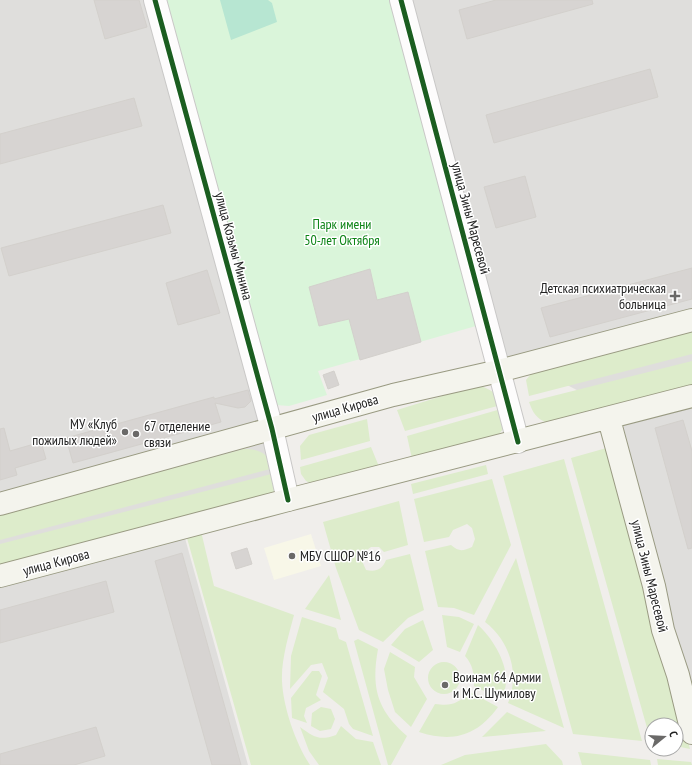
<svg xmlns="http://www.w3.org/2000/svg" width="692" height="765" font-family="'PT Sans Narrow',sans-serif">
<style>
.residential{fill:#dfdedc}
.education{fill:#f8f7e8}
.grass{fill:#ddeccb}
.park{fill:#daf5da}
.pitch{fill:#b7e6d2}
.building{fill:#d7d4d2;stroke:#d3d0cc}
.lines{fill:none;stroke-linecap:round;stroke-linejoin:round}
.tertiary-casing{stroke:#c9c8c7;stroke-width:24}
.secondary-casing{stroke:#999a82;stroke-width:24}
.tertiary{stroke:#fdfcfc;stroke-width:22}
.secondary{stroke:#f4f4ed;stroke-width:22}
.cycleway-casing{stroke:#fff;stroke-width:8}
.cycleway{stroke:#1b5e20;stroke-width:5}
.poi-dot{fill:#6a6968;stroke:#fff;stroke-width:1.5}
.labels{text-anchor:middle;dominant-baseline:central;stroke-width:3;stroke-linejoin:round;paint-order:stroke}
.street-label{font-size:14px;fill:#222;stroke:#fff}
.park-label{font-size:14px;fill:#0c8416;stroke:#fff}
.poi-label{font-size:14px;fill:#222;stroke:#fff;text-anchor:start}
</style>
<rect width="100%" height="100%" fill="#f0eeeb"/>
<!-- residential -->
<path class="residential" d="M0 0H151L283 495 0 572Z
M408 0H692V719L608 406 569 386 505 365Z
M183 531 248 765H0V580Z"/>
<!-- education -->
<path class="education" d="M311 534 321 566 274 580 264 548Z"/>
<!-- grass -->
<path class="grass" d="M692 328V354L529 396 526 380 535 369Z
M692 361V385L547 423C536 418 533 413 529 402Z
M478 385C490 389 498 393 501 405L405 431 397 410Z
M501 409 504 428 499 434 412 459 407 436Z
M367 419 370 441 301 460 300 446 309 435Z
M371 447 380 469 316 486 306 481 301 474 300 467Z
M610 447 690 749 676 746V725H652L651 742 571 458Z
M244 449C260 449 268 454 274 468L0 540V515Z
M564 459 642 741 573 734 503 476Z
M486 465 488 474 413 494 411 484Z
M275 473 276 488 272 495 0 569V544Z
M492 479 511 545 474 615 454 608 438 607 425 551 451 545C459 552 463 551 472 547L475 539 472 528 467 524 453 530 449 537 424 542 414 499Z
M399 501 408 545 384 552 379 547H371L363 553 362 561 366 570C376 572 382 570 386 560L410 554 424 610 408 618 383 642 359 630 336 568 323 522Z
M200 527 214 586 294 615C289 634 281 660 282 681 283 707 296 744 310 765H251L185 531Z
M516 558 564 728 508 703C520 674 510 641 485 622Z
M329 575 341 620 305 609Z
M442 615 459 617 474 624 460 652 447 647Z
M302 617 336 628 339 639 346 642 373 736 353 729 349 724 344 709 323 692 328 678 322 663 311 665 290 689 291 656Z
M423 620 433 650 419 662 391 645 405 629Z
M478 625C495 640 517 677 500 699L474 686C474 673 473 665 465 656Z
M358 639 378 649C371 688 377 710 407 736L391 765H388L354 641Z
M390 652 415 667 414 677 427 699 411 727 395 712 388 690 384 669Z
M428 678a16 16 0 1 1 32 0a16 16 0 1 1-32 0Z
M312 671H319L322 676 316 695 321 700 306 708 304 716 307 723 292 718 291 698Z
M470 692 498 707C477 736 453 743 419 732L435 704C452 706 457 704 470 692Z
M321 707 331 709 335 719 331 729 320 731 311 726 312 713Z
M507 712 546 731 482 737Z
M341 726 356 739 373 742 381 765H319L309 751 300 727C314 737 319 741 336 735Z
M546 744 562 761 563 765H441L465 755Z
M578 752 650 760 651 765H582Z
M657 759 691 762 692 765H658Z"/>
<!-- park -->
<path class="park" d="M165 0H398L483 324 318 371 327 395 289 406 276 405Z"/>
<!-- pitch -->
<path class="pitch" d="M220 0H268L272 3 277 22 231 40Z"/>
<!-- building -->
<path class="building" d="M94 0H139L147 27 105 39Z
M496 0H592L593 4 467 39 459 10Z
M650 69 658 97 494 143 486 115Z
M134 98 142 126 0 164V134Z
M525 176 536 217 496 228 484 187Z
M163 205 171 233 9 276 1 248Z
M692 268V299L550 337 541 308Z
M370 269 377 300 408 292 421 342 360 360 349 319 319 326 309 287Z
M207 270 220 313 178 325 166 283Z
M334 371 339 385 328 389 323 375Z
M248 390 251 401 245 407 238 408 215 403 221 422 73 463 66 438 214 397V399Z
M683 420 692 451V548L688 549 655 428Z
M4 428 10 451 41 442 46 459 15 468 17 475 0 480V429Z
M247 548 252 564 236 569 231 553Z
M182 553 241 765H212L155 561Z
M106 581 114 612 0 643V610Z
M96 727 105 756 74 765H0V754Z"/>
<g class="lines">
<!-- tertiary casing -->
<g class="tertiary-casing">
<path id="tertiary" d="M155 0 272 429 288 500
M401 0 518 442"/>
</g>
<!-- secondary casing -->
<g class="secondary-casing">
<path id="secondary" d="M609 419 654 586 663 630 678 675 692 733
M0 504 393 395 499 371 692 320
M0 576 288 500 692 396"/>
</g>
<!-- tertiary -->
<use href="#tertiary" class="tertiary"/>
<!-- secondary -->
<use href="#secondary" class="secondary"/>
<!-- cycleway casing -->
<g class="cycleway-casing">
<path id="cycleway" d="M155 0 272 429 288 500
M401 0 518 442"/>
</g>
<!-- cycleway -->
<use href="#cycleway" class="cycleway"/>
</g>
<!-- markers -->
<g class="poi-dot">
<path d="M673 290h4v4h4v4h-4v4h-4v-4h-4v-4h4z"/>
<circle cx="125" cy="432" r="4"/>
<circle cx="136" cy="434" r="4"/>
<circle cx="292" cy="556" r="4"/>
<circle cx="445" cy="685" r="4"/>
</g>
<g class="labels">
<!-- street labels -->
<g class="street-label">
<text transform="translate(471 218) rotate(75)">улица Зины Маресевой</text>
<text transform="translate(234 246) rotate(75)">улица Козьмы Минина</text>
<text transform="translate(345 408) rotate(-16)">улица Кирова</text>
<text transform="translate(56 562) rotate(-15)">улица Кирова</text>
<text transform="translate(650 576) rotate(76)">улица Зины Маресевой</text>
</g>
<!-- park labels -->
<g class="park-label">
<text x="342" y="224">Парк имени<tspan x="342" dy="16">50-лет Октября</tspan></text>
</g>
<!-- poi labels -->
<g class="poi-label">
<text x="666" y="288" text-anchor="end">Детская психиатрическая<tspan x="666" dy="16">больница</tspan></text>
<text x="117" y="424" text-anchor="end">МУ «Клуб<tspan x="117" dy="16">пожилых людей»</tspan></text>
<text x="144" y="426">67 отделение<tspan x="144" dy="16">связи</tspan></text>
<text x="300" y="556">МБУ СШОР №16</text>
<text x="453" y="677">Воинам 64 Армии<tspan x="453" dy="16">и М.С. Шумилову</tspan></text>
</g>
</g>
<!-- north arrow -->
<g transform="translate(664 737) rotate(72)"><circle r="19" fill="#ffffff" stroke="#a7a7a7"/>
<path d="M0-3L7 15L0 10L-7 15Z" fill="#6a6968"/>
<text y="-6" font-size="11" font-weight="bold" text-anchor="middle" fill="#222222">С</text>
</g>
</svg>
